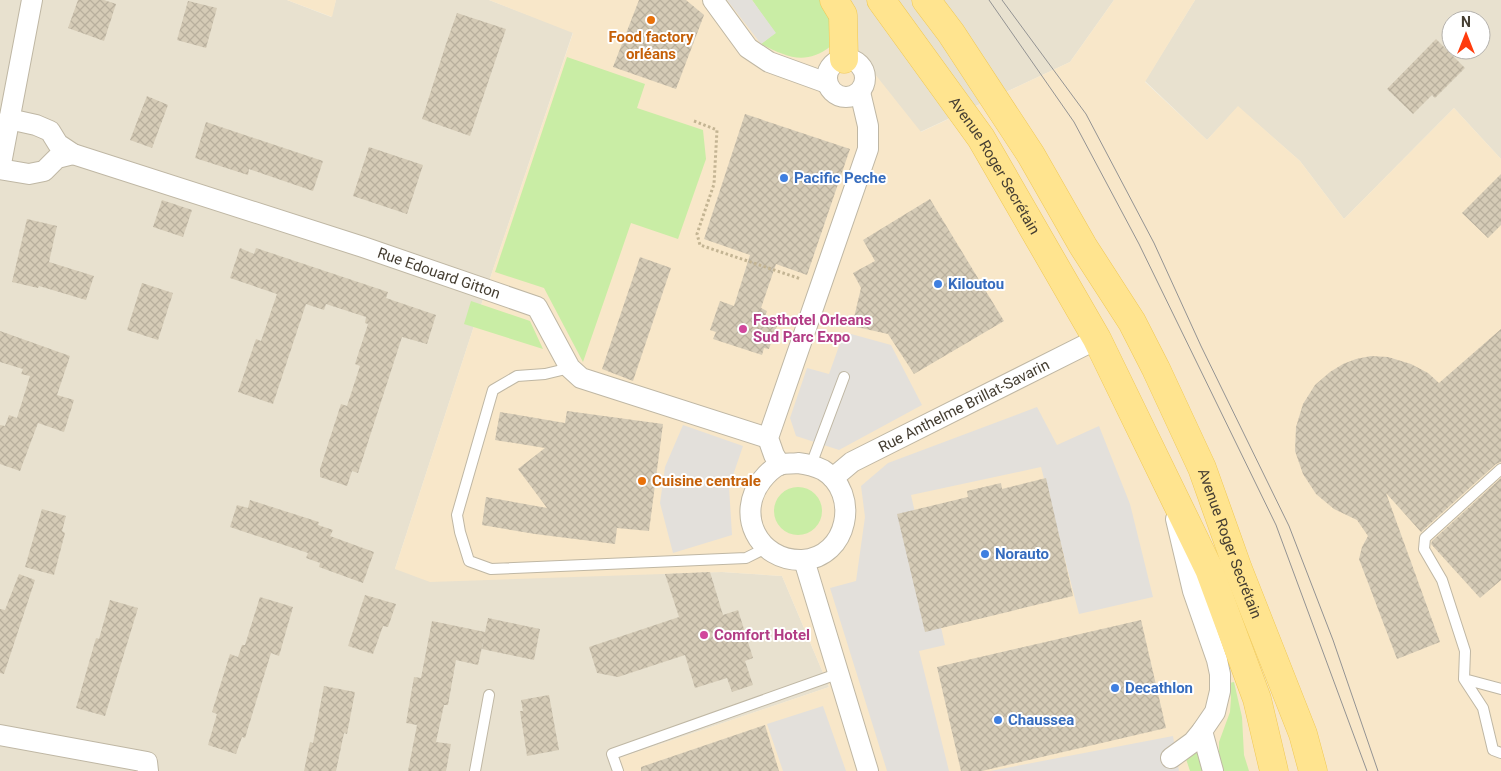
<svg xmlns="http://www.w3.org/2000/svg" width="1501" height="771" font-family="Roboto,sans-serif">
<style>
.residential{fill:#e8e1cf;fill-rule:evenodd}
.commercial{fill:#f8e7c9}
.grass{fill:#c9eda5}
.parking{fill:#e3e0db}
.building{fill:url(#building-cross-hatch)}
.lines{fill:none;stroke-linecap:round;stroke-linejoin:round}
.service-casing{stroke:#bfb7a4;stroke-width:12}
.minor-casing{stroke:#bfb7a4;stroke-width:22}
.primary-casing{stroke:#f0c853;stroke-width:29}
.path{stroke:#c3b493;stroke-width:3;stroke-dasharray:2.5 2.5;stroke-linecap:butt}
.service{stroke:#fff;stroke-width:10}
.minor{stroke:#fff;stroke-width:20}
.primary{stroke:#ffe48f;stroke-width:28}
.tram{stroke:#939393;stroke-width:1}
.food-dot{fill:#e8710a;stroke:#fff;stroke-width:2}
.shop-dot{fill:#3f7fe0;stroke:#fff;stroke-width:2}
.hotel-dot{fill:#d1479c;stroke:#fff;stroke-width:2}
.labels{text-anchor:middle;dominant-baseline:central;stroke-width:4;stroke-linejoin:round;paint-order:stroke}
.food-label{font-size:15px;font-weight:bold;fill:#c56008;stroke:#fff}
.street-label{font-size:15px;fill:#453e32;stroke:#fff}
.shop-label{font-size:15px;font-weight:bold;fill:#366cbe;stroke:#fff;text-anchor:start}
.hotel-label{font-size:15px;font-weight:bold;fill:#b23c85;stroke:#fff;text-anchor:start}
</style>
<defs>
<pattern id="building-cross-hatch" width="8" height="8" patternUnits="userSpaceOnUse" patternTransform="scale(1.25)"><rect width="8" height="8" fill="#d5cbb6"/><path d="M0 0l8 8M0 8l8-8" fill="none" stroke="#b8af9d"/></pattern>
</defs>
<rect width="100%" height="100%" fill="#f3efe2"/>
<!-- residential -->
<path class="residential" d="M0 0H287L331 17 336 0H489L573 32 472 332 395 569 627 574 722 572 782 576 829 687 619 758 621 771H0Z
M816 0H1114L1070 62 920 132Z
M1195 0H1501V159L1454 108 1344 219 1300 161 1238 107 1207 140 1145 81ZM1451 20H1481V50H1451Z"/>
<!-- commercial -->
<path class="commercial" d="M287 0H336L332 17Z
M489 0H816L921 132 1070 62 1114 0H1195L1145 82 1207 140 1238 106 1300 161 1344 219 1454 108 1501 159V771H621L619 758 829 687 782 576 722 572 430 582 395 569 472 332 573 33Z"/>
<!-- grass -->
<path class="grass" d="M752 0H826L833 11 831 46C805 66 787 57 761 44L775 33Z
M567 57 645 84 637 108 703 130 706 159 678 239 631 223 583 362 544 288 495 272Z
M471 301 530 321 543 349 464 324Z
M774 511a24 24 0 1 1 48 0a24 24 0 1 1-48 0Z
M1234 682 1242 717 1244 755 1249 771H1223L1219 756V742L1230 712 1231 698 1229 683Z
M1197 751 1203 771H1190L1186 759Z"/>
<!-- parking -->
<path class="parking" d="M727 0H752L776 33 761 44Z
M844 332 891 345 922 405 839 450 796 436 790 418 807 368 829 374Z
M1037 407 1057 445 1099 426 1130 504 1153 597 1079 614 1041 467 911 495 945 645 919 651 949 771H887L830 588 856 581 865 517 861 486 888 463Z
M683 425 743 446 729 487 732 535 673 553 660 503 665 467Z
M823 706 846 771H783L767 724Z
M1173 736 1179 771H990Z"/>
<!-- building -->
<path class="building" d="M78 0H104L116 4 104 41 68 28Z
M639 0H686L704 15 676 89 613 67Z
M188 1 217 8 206 48 177 40Z
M457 13 506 29 470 136 422 119 446 44Z
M1436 39 1465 68 1435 98 1432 95 1413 114 1387 89Z
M147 96 168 105 152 148 130 140Z
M745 114 850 149 807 275 776 264 761 308 767 311 765 316 779 320 769 349 764 348 762 355 713 339 716 332 710 330 720 301 734 306 750 255 704 239Z
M206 122 323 161 313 191 249 169 248 175 195 158Z
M369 147 423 165 407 214 353 196Z
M1501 174V225L1488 238 1462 213Z
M930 199 1004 321 914 374 888 334 852 326 861 288 853 273 875 261 863 240Z
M162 200 192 210 183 237 153 227Z
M27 219 57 226 49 262 94 276 86 300 39 286 38 288 12 282Z
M240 248 254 254 256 248 388 292 386 298 436 315 427 344 402 337 358 473 352 471 347 486 320 477V469L341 404 347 406 360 366 355 364 368 324 365 323 366 317 326 304 324 310 306 304 273 404 238 392 256 339 261 341 277 294 230 278Z
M640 257 671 268 633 381 602 369Z
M142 283 173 293 158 340 127 330Z
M1501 329V462L1496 464 1421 532 1386 493 1440 642 1397 659 1359 559 1362 547 1368 536 1357 520 1334 509 1316 494 1303 474 1295 451 1296 427 1303 404 1315 385 1330 372 1343 364 1356 359 1371 356 1388 357 1411 364 1428 373 1439 383Z
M0 331 70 356 57 395 74 400 64 432 38 423 20 471 0 464V425L5 426 9 415 17 418 30 376 21 374 23 369 0 362Z
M567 411 663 424 649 531 617 528 615 544 535 534 482 525 486 497 547 508 518 469 545 448 495 440 500 412 565 423Z
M1046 478 1073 596 925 632 897 514 968 497 967 491 1001 483 1002 489Z
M1501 478V580L1480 598 1431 544 1432 541Z
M250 500 319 522 318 525 333 530 330 536 374 552 363 583 319 567 320 563 306 558 308 553 230 527 237 505 248 508Z
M42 509 66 516 62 531 65 533 54 575 25 567Z
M710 572 723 615 738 610 753 658 745 661 753 685 732 692 727 678 695 688 685 655 618 677 597 673 589 647 679 617 665 574Z
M19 574 35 580 4 674 0 673V609L5 610Z
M365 595 396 604 388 627 383 626 373 654 348 646Z
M260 597 293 607 279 656 271 653 245 738 242 737 236 754 208 745 217 714 212 712 230 654 238 657 242 645H245Z
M110 600 138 608 105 716 76 708 96 638 99 639Z
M488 618 540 629 534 660 482 649 485 634 478 665 456 660 448 705H444L436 742 451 744 446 771H408L417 725 406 723 414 677 421 678 432 621 485 632Z
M1141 620 1166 728 982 771H961L937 667Z
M324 686 355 692 347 734 344 733 336 771H304L310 742 313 743Z
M549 695 559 750 527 756 520 711H523L521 700Z
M765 725 779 771H641V767Z"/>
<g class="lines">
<!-- service casing -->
<g class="service-casing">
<path id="service" d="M570 368 545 374 517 376 493 390 457 515 460 532 469 561 491 569 746 558 766 548
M811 465 844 377
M1501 469 1425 538 1424 549 1442 580 1465 651 1464 679 1483 708 1493 750 1501 753
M1464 679 1501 689
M475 771 489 695
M618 771 612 754 837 674"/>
</g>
<!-- minor casing -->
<g class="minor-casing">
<g id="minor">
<path d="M713 0 748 48 769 62 827 83"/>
<circle cx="846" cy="78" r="19"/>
<path id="s1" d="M9 119 36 125 50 131 58 144 73 154 363 247 537 307 570 368 581 378 768 438"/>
<path d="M0 169 32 0"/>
<path d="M0 169 29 174 44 171 57 158 73 154"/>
<path d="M798 463C806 464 815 466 823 470 861 493 848 558 802 560 758 561 735 514 762 480 766 475 773 468 779 465 784 463 792 464 798 463Z"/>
<path d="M780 465 774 455 768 438 868 149V126L860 92"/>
<path id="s2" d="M833 478 852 462 1097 339"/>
<path d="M804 560 868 771"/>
<path d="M1202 731 1213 771"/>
<path d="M0 735 147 762 148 771"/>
<path d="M1171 758 1193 742 1202 731 1215 712 1220 691V674L1217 660 1193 591 1176 519"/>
</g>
</g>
<!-- primary casing -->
<g class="primary-casing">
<g id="primary">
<path d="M834 0 843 15 844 59"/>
<path id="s3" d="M881 0 981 138 1097 339 1209 569 1257 699 1274 771"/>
<path id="s4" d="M926 0 951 33 1031 155 1083 246 1132 322 1156 369 1202 468 1238 569 1303 734 1313 771"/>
</g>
</g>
<!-- path -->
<path class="path" d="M694 121 717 130 714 184 697 234 700 245 801 279"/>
<!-- service -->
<use href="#service" class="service"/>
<!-- minor -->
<use href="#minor" class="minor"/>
<!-- primary -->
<use href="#primary" class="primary"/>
<!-- tram -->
<path class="tram" d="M989 0 1074 122 1139 244 1276 525 1367 771
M1002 0 1086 114 1154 243 1201 346 1289 526 1333 640 1378 771"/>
</g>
<!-- markers -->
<g class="food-dot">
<circle cx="651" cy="20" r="5"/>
<circle cx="642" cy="481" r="5"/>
</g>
<g class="shop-dot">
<circle cx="784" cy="178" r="5"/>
<circle cx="938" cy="284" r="5"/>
<circle cx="985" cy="554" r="5"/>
<circle cx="1115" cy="688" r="5"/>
<circle cx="998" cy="720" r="5"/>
</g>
<g class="hotel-dot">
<circle cx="743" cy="329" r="5"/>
<circle cx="704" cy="635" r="5"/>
</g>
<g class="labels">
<!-- food labels -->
<g class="food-label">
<text x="651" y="37">Food factory<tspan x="651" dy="17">orléans</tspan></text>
<text x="652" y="481" text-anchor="start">Cuisine centrale</text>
</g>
<!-- street labels -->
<g class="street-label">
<text stroke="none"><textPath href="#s3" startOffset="201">Avenue Roger Secrétain</textPath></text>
<text stroke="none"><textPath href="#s1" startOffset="461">Rue Edouard Gitton</textPath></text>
<text stroke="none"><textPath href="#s2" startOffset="150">Rue Anthelme Brillat-Savarin</textPath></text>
<text stroke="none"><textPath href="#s4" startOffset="625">Avenue Roger Secrétain</textPath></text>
</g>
<!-- shop labels -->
<g class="shop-label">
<text x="794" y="178">Pacific Peche</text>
<text x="948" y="284">Kiloutou</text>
<text x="995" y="554">Norauto</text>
<text x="1125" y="688">Decathlon</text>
<text x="1008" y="720">Chaussea</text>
</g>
<!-- hotel labels -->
<g class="hotel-label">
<text x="753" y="320">Fasthotel Orleans<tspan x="753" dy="17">Sud Parc Expo</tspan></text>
<text x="714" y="635">Comfort Hotel</text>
</g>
</g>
<!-- north arrow -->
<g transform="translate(1466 35)"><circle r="24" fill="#ffffff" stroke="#b5b2ad"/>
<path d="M0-4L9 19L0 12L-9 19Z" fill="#ff3c0d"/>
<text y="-8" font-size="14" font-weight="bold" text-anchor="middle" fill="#453e32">N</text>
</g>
</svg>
